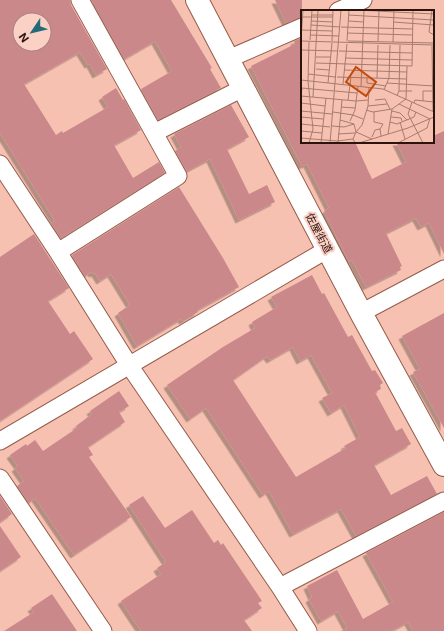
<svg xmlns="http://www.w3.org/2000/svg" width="444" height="631" font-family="Inter,'Noto Sans JP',sans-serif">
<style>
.building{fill:#cb888b;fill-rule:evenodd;filter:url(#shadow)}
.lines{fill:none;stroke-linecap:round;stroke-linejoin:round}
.minor-casing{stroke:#965b4a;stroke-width:19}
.tertiary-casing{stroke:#965b4a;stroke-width:24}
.minor{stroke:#fff;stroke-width:17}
.tertiary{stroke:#fff;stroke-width:22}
.labels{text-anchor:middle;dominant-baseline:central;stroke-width:4;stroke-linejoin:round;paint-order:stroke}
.street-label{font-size:11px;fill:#2c140e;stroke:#fbd1c6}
.inset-road{fill:none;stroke:#a67c70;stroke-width:1}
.view{fill:#c24b0c;fill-opacity:0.15;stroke:#c24b0c;stroke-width:2}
.inset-edge{fill:none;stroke:#2c140e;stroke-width:2}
</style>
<defs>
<filter id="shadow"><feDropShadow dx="-3.5" dy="3.5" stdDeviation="0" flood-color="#0004"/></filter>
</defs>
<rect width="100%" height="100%" fill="#f7c1b1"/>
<!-- building -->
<path class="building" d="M0 0H70L71 5 107 69 96 75 90 64 88 65 80 52 24 84 56 135 62 131 63 133 108 107 102 97 116 88 123 100 124 99 141 130 114 145 133 178 159 162 165 173 61 238 51 223 55 221 0 133ZM20 20H44V44H20Z
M91 0H171L212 68 210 69 221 88 158 120 141 89 172 71 155 41 124 59Z
M275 0H302V17L286 23Z
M302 38V142H355L372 179 406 162 396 142H433V136L444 131V254L429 223 421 227 416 218 386 233 402 266 400 267 401 270 366 287 352 260 349 262 324 211 329 208 307 164 302 166 251 66 295 44 294 41Z
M231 105 249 137 227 149 249 194 267 185 275 202 239 220 210 159 187 171 175 151 181 147 174 134Z
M179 187 223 258 239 287 197 310 198 312 183 321 181 319 137 346 118 313 130 305 111 274 100 281 95 273 93 274 91 272 85 276 72 255Z
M34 234 69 288 48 301 70 334 74 331 93 359 0 421V257Z
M312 275 322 294 324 293 348 337 352 335 372 371 375 370 383 383 380 385 381 389 375 392 396 431 402 428 411 444 374 465 391 495 427 476 437 494 356 536 341 509 293 534 269 491 263 495 206 408 190 419 167 385 223 347 255 328 252 322 277 307 271 297ZM293 347 300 361 311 355 332 393 322 398 331 413 344 405 360 437 344 446 346 448 296 477 233 380 267 356 270 360Z
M444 313V428L413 372 420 369 402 336Z
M119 391 129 406 119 412 125 422 88 447 93 455 89 457 131 517 74 555 35 498 29 503 17 486 24 481 15 468 18 466 10 455 26 444 27 446 35 440 43 451 77 428 76 426 92 414 90 411Z
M0 496 12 514 0 522Z
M143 496 165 528 192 510 214 543 218 540 221 545 223 543 262 601 258 603 262 608 244 620 252 631H141L121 601 161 574 157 568 166 562 129 505Z
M444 512V631H413L408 622 391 631H341L347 628 338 611 321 621 309 599 312 597 307 586 337 570 363 619 393 602 366 553Z
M0 526 21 557 0 571Z
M52 594 77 631H4L34 612 31 608Z"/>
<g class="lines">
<!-- minor casing -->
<g class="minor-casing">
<path id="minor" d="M338 11 363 0
M228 59 302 27
M154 133 243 88
M0 164 58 252 129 365 280 587 308 631
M58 252 178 176 80 0
M361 313 444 269
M0 441 328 249
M0 478 103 631
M280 587 444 501"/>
</g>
<!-- tertiary casing -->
<g class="tertiary-casing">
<path id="tertiary" d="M197 0 361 313 444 465"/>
</g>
<!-- minor -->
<use href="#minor" class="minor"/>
<!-- tertiary -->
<use href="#tertiary" class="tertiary"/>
</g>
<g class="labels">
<!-- street labels -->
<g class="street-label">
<text transform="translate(319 233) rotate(62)">佐屋街道</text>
</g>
</g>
<!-- overview -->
<g transform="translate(301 10)">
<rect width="133" height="133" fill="#f7c1b1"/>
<path class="inset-road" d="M56 0 133 4M131 0 128 22 133 25M10 5H32M47 5 133 10M0 7H32M10 11 32 12M47 11 63 12M92 12 133 15M10 15 39 17M40 17 112 19M0 20 31 21M46 23 111 25M9 25 38 26M0 30 2 0M9 30 11 0M0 31 133 35M31 31 32 0M46 31 48 0M47 31 133 33M77 31 78 1M8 32 7 71 12 119 8 133M92 32 93 0M131 36 132 101M0 40 37 41M38 41 111 43M15 47H30M44 48 111 50M15 53 111 56 112 0M15 59 28 60M43 60 106 62M7 64 34 67M36 67 106 69M66 68V73L85 76M76 68 77 35M0 70 82 79 133 102M27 73 31 33M86 73 133 76M42 74 46 34M60 77 63 0M68 78 67 96 61 115 55 122 71 129M83 80 88 68 89 35M34 81 56 83M98 81H111M96 85 98 81 99 35M0 86 55 91 67 90M0 86 1 78 33 81M12 87 17 0M105 89 106 56M47 90 50 67M74 90 84 89 89 99M122 91V81H133M111 92 107 104 122 133M0 93 24 96M113 93 114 90 133 92M98 94 129 109M67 96 86 94M40 97 54 98M65 100 72 102 91 99 105 89M0 101 31 104M91 101 99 103 106 110M32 102 52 105 62 109M73 102V112L82 114 79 119 80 126M0 107 22 109M90 107 100 108 101 111M39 110 53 114 55 122 52 129M49 111 54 100 57 76M89 112 96 114 113 107 115 102M99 112 104 129M0 114 29 117M31 116 43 117 53 114M0 121 21 123M37 124 54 123M87 124 91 99M71 127 74 120 79 119M0 128 36 131 52 129 54 133M37 132 41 90M20 133 25 88M29 133 40 0M58 133 107 118 133 107M97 133 126 118 129 108"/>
<path class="view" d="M55 57 75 72 65 86 45 72Z"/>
<rect width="133" height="133" class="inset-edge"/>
</g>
<!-- north arrow -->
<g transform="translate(32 32) rotate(235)"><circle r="19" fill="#fbd1c6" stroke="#a8857c"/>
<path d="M0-3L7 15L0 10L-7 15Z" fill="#246979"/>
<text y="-6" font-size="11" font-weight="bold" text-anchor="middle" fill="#2c140e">N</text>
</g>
</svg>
